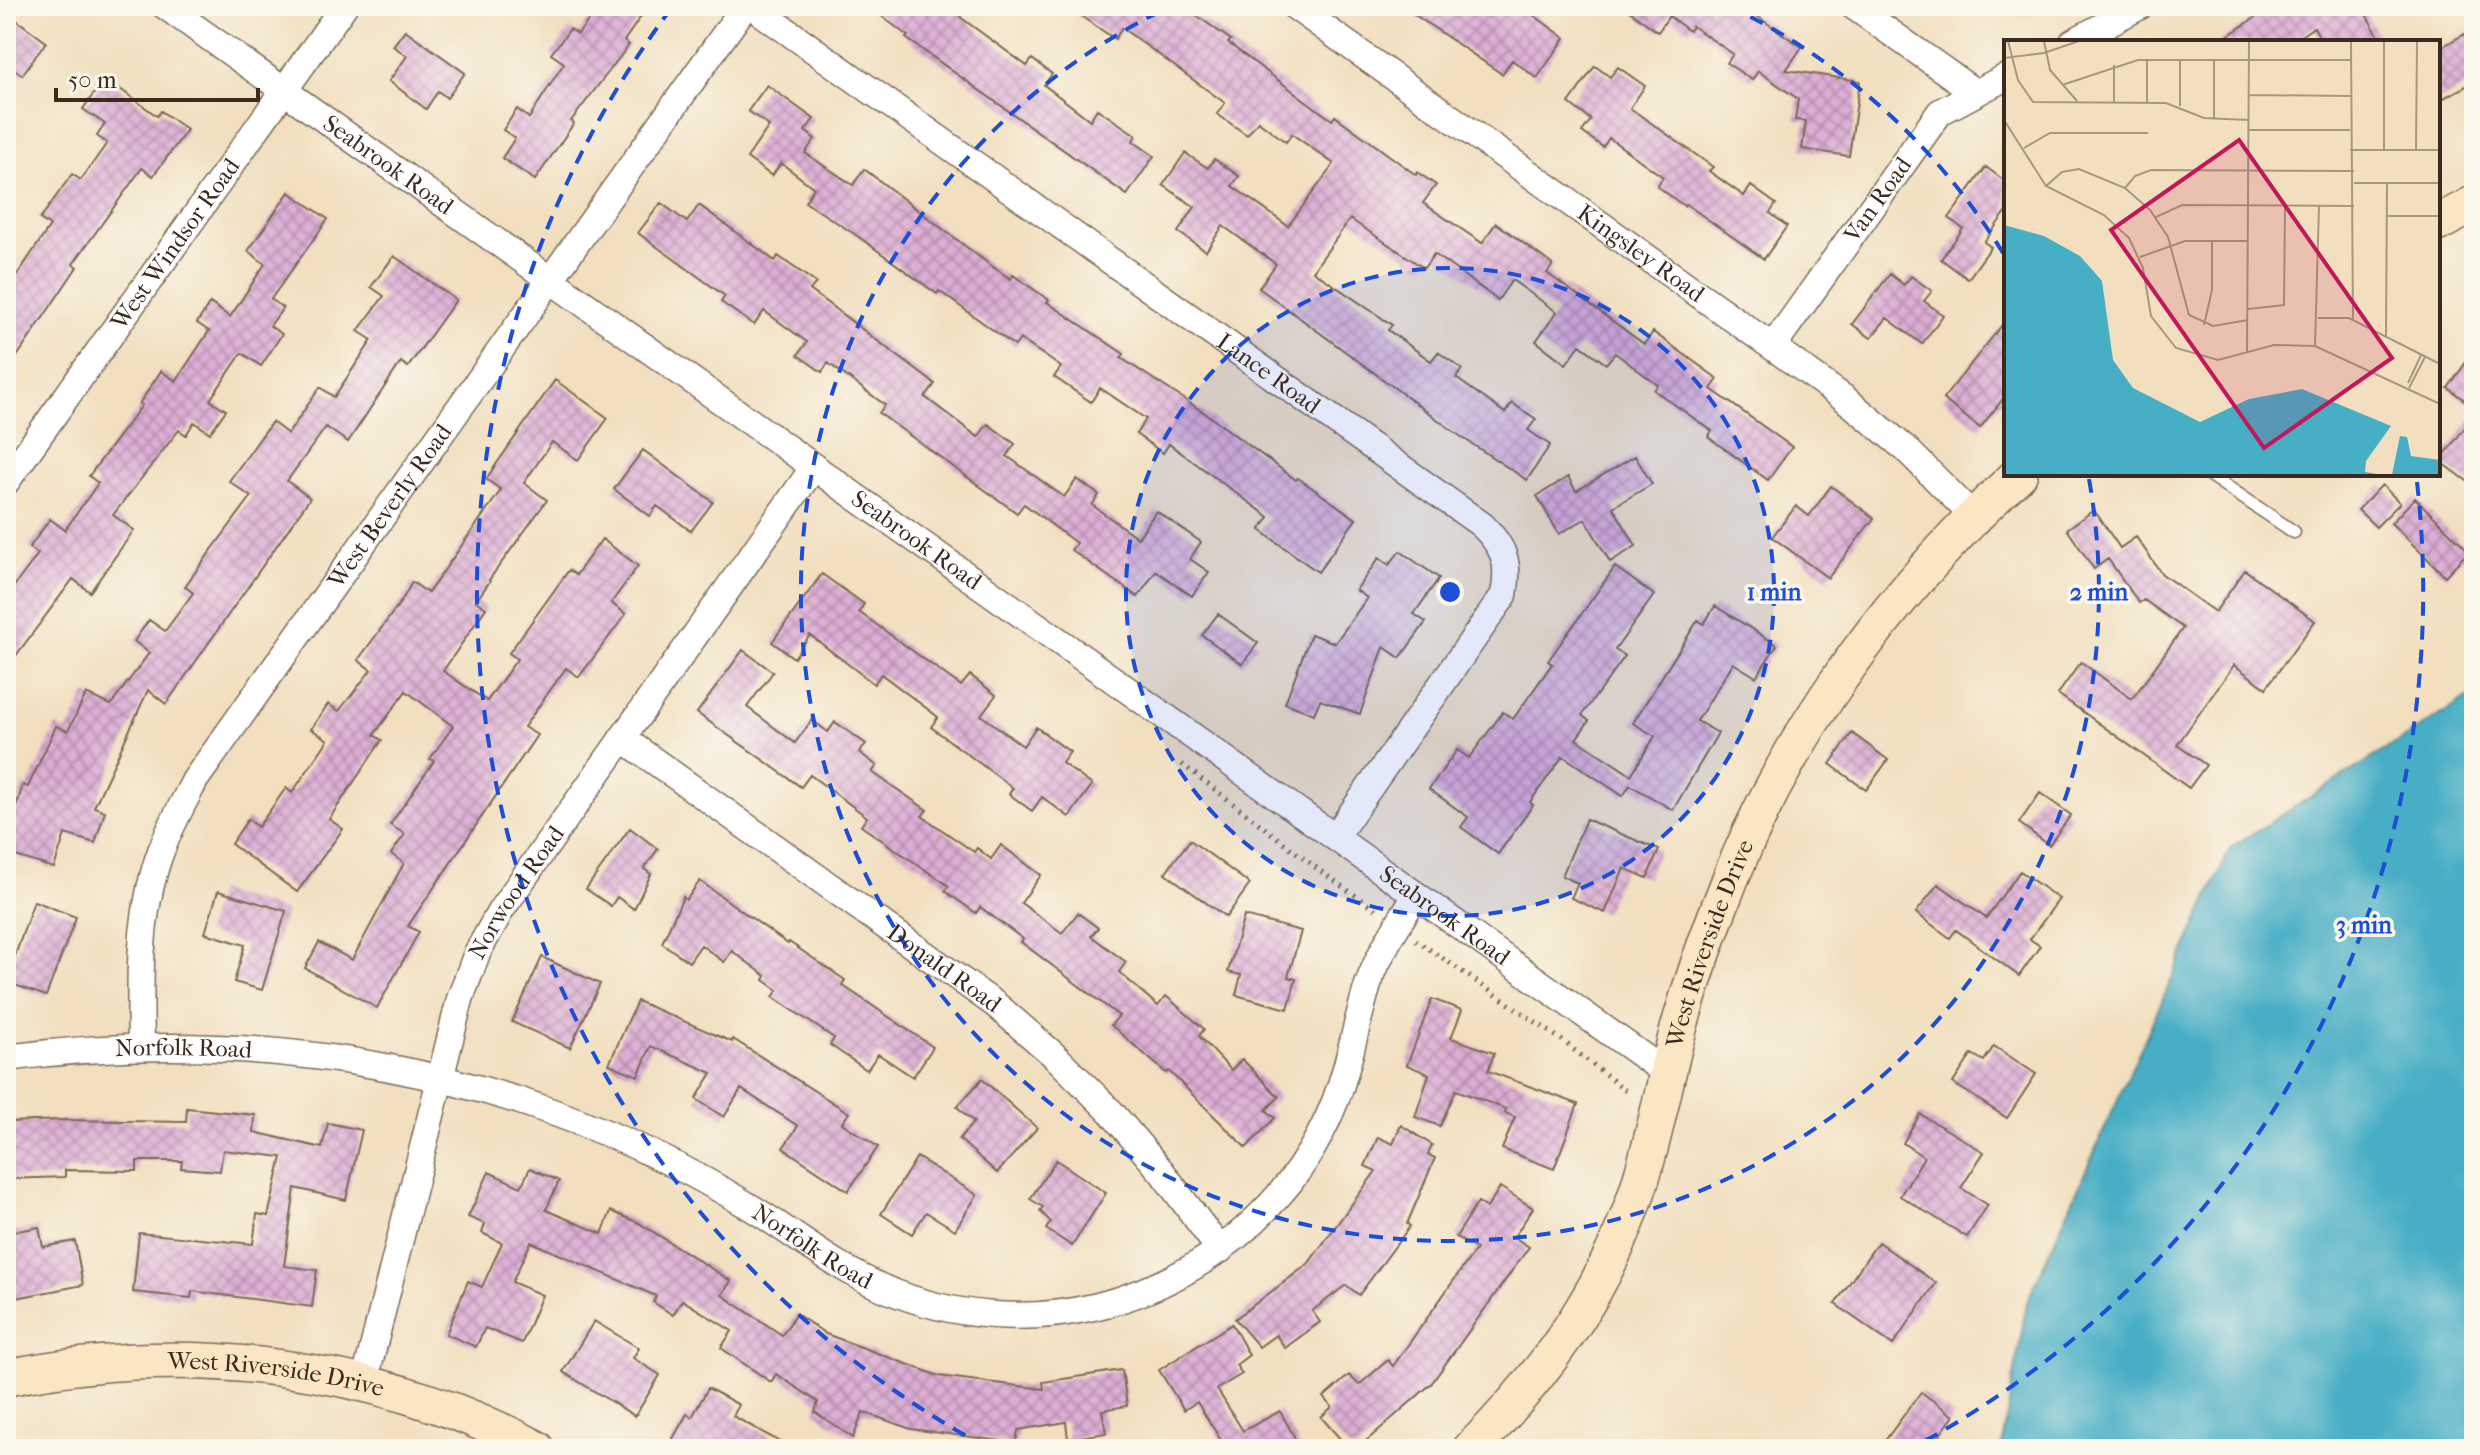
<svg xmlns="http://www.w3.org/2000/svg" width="2480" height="1455" font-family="'IM FELL French Canon',serif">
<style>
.water{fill:#46aec5;stroke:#406c72;stroke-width:2}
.building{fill:url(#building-cross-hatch)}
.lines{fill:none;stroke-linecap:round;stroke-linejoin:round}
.lane-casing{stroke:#7b6956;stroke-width:15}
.street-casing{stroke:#7b6956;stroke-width:29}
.secondary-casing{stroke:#7b6956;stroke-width:39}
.path{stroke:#7b6956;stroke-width:5;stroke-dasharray:2 6;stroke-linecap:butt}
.lane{stroke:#fff;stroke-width:12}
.street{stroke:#fff;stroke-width:26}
.secondary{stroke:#fbe6c4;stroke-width:36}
.ring{fill:none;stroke:#1d4ed8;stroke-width:4;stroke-dasharray:14 10}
.labels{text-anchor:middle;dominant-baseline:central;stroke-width:7;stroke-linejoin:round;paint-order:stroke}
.street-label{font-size:24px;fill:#3b2a1e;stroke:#fbf7ec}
.inset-road{fill:none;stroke:#a8977f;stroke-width:2}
.view{fill:#c2185b;fill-opacity:0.15;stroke:#c2185b;stroke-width:4}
.inset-edge{fill:none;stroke:#3b2a1e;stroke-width:4}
.centre{fill:#1d4ed8;stroke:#fbf7ec;stroke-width:4}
.ring-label{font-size:24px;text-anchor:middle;font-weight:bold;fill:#1d4ed8;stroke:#fbf7ec;stroke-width:7;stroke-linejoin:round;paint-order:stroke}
</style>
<defs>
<pattern id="building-cross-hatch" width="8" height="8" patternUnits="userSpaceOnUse" patternTransform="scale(2)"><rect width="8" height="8" fill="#ddaed5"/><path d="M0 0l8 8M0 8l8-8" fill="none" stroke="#b48eac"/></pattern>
</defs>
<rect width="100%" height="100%" fill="#fbf7ec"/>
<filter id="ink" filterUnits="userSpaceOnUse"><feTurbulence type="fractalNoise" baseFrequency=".0125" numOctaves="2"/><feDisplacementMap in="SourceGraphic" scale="16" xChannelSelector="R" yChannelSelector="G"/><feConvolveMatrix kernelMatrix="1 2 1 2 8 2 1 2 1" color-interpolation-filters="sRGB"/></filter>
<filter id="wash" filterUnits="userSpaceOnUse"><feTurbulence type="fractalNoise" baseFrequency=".006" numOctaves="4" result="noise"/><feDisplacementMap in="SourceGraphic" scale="32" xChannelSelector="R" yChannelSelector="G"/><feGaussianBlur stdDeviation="1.8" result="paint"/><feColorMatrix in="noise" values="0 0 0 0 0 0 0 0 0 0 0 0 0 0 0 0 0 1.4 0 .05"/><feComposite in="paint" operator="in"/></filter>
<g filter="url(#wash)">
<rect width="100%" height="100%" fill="#f1dfbf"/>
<!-- water -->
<path class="water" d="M2474 694V1449H2001L2027 1302 2231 847Z"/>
<g id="blocks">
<!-- building -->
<path class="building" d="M599 6H648L624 41 629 45 571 121 574 123 535 180 502 158 515 138 503 130 517 109 529 118 564 63 551 54 570 29 578 34Z
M868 6H968L960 17 1027 66 1032 59 1052 74 1044 85 1090 120 1097 109 1136 135 1133 141 1154 156 1127 195 906 38 908 36Z
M1066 6H1183L1231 40 1228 43 1332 120 1335 116 1416 175 1417 172 1436 185 1423 203 1482 243 1496 223 1553 265 1547 273 1644 344 1653 332 1718 379 1711 389 1792 447 1768 480 1708 437 1712 431 1654 390 1658 385 1615 353 1606 364 1580 345 1566 364 1536 341 1557 312 1512 280 1498 300 1434 254 1424 268 1350 219 1313 271 1392 325 1388 330 1431 361 1438 352 1462 369 1456 378 1505 413 1512 403 1536 419 1528 430 1550 445 1527 480 1460 436 1259 288 1276 264 1223 226 1206 251 1178 232 1195 207 1163 185 1185 153 1208 168 1214 159 1239 176 1232 186 1288 226 1334 164 1292 134 1286 142 1258 121 1247 135 1217 114 1225 103 1122 28 1115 39Z
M1402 6H1521L1565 38 1537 78 1512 60 1502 74Z
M1623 6H1742L1802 47 1786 70 1860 81 1849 156 1802 149 1806 121 1795 120 1798 99 1758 71 1752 80 1727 63 1733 54 1692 26 1689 31 1669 16 1658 32Z
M2273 6H2361L2382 42H2322L2314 27 2292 42H2218Z
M6 12 46 42 22 75 6 63Z
M2474 29V82L2438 101V49Z
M405 30 465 73 447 98 438 91 426 109 389 81 407 56 393 46Z
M1595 66 1610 77 1618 67 1645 86 1630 108 1713 167 1709 171 1744 196 1751 186 1776 204 1770 213 1787 226 1764 259 1686 204 1684 206 1657 186 1663 177 1609 138 1603 147 1582 132 1591 120 1569 103Z
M105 78 157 116 161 111 187 130 153 176 142 168 73 264 77 267 6 373V267L17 275 50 226 40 219 72 174 81 180 107 143 97 136 105 124 83 109Z
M767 85 814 119 805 131 815 139 805 153 853 185 864 169 990 265 1011 279 1013 275 1049 300 1047 302 1124 354 1121 358 1205 413 1296 480 1298 478 1356 519 1318 572 1260 530 1269 517 1169 444 1163 453 1136 434 1146 419 1100 388 1091 402 1054 377 1061 367 1020 339 1015 346 939 291 937 294 859 237 805 202 814 188 781 163 772 176 747 158 769 126 748 111Z
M1986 167 2006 182V212L1984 242 1991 247 1968 279 1941 259 1963 229 1949 218Z
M289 192 328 219 271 299 283 308 270 326 282 334 261 366 242 353 210 400 226 410 210 433 194 422 186 435 179 430 113 515 134 530 90 592 73 579 6 669V597L38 554 29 548 50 519 65 530 98 483 89 476 142 405 139 404 161 371 176 381 209 331 197 323 210 303 230 317 265 264 248 251Z
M661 203 687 222 699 205 775 261 778 256 816 283 810 290 935 384 925 397 978 437 988 424 1015 444 1007 456 1064 497 1077 479 1099 495 1092 505 1138 538 1156 511 1201 542 1190 559 1209 572 1192 596 1156 571 1138 597 1071 550 1076 543 1024 504 1017 513 879 413 885 405 828 363 822 372 798 355 807 342 764 311 754 325 721 302 725 296 638 233Z
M394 256 456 300 408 367 401 362 348 442 326 427 287 481 310 498 166 704 148 690 94 807 105 811 95 843 65 834 54 868 6 853V839L23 785 28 787 56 726 68 731 86 694 111 705 149 653 134 641 149 620 165 631 193 593 185 586 251 497 229 481 272 422 288 434 320 387 334 397 372 340 358 331 384 296 371 287Z
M1890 274 1904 285 1911 276 1932 291 1924 301 1943 315 1922 344 1887 318 1871 338 1852 324Z
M2006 320V395L1980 428 1943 399Z
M2474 351V407L2448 388Z
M555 380 608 418 578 460 552 442 524 483 547 500 489 580 490 581 476 601 486 608 443 671 487 701 517 659 509 653 569 570 576 575 602 539 638 566 611 603 626 614 579 677 566 668 524 727 537 735 408 926 419 932 377 1008 305 968 319 942 352 960 404 863 391 854 405 834 390 825 434 761 430 759 453 726 406 691 374 735 382 740 329 819 343 829 297 892 231 844 248 819 258 827 286 788 292 793 328 740 311 729 328 704 339 711 371 670 358 660 402 600 412 582 428 593 501 490 486 479Z
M2474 415V486L2440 461Z
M643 450 713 502 691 531 657 506 650 516 614 489Z
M1635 456 1652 484 1613 507 1636 546 1610 562 1585 519 1559 534 1537 496 1568 477 1576 491Z
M2382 485 2400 503 2376 527 2358 510Z
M1831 486 1874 518 1828 578 1772 537 1796 506 1809 516Z
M2415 498 2469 551 2445 576 2391 523Z
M2094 510 2120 548 2136 537 2162 574 2215 612 2245 570 2315 621 2266 688 2234 665 2177 745 2206 765 2189 788 2058 694 2081 662 2132 699 2183 628 2144 600 2139 603 2108 559 2094 569 2067 529Z
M1400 551 1439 578 1414 614 1426 622 1400 658 1384 647 1360 714 1320 700 1314 714 1285 703 1311 634 1335 643 1367 598 1356 590 1379 558 1389 565Z
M1615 567 1654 595 1615 650 1625 656 1582 715 1589 721 1576 739 1631 775 1655 736 1633 723 1698 620 1704 624 1715 606 1777 645 1756 677 1733 663 1697 721 1718 733 1673 810 1630 785 1623 796 1563 756 1530 802 1533 805 1498 854 1461 827 1468 817 1429 789 1457 750 1469 758 1503 712 1513 719 1552 664 1548 661Z
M822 574 864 604 859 612 961 686 970 675 996 695 981 715 1023 746 1036 727 1070 752 1062 763 1092 785 1069 817 1042 797 1032 811 1009 794 1013 788 931 727 938 717 881 674 874 684 810 635 794 658 772 642Z
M1218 614 1258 643 1242 664 1202 635Z
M743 650 773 672 747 707 795 743 812 720 828 732 835 722 866 744 859 752 877 766 872 772 927 810 922 816 974 852 977 848 991 859 1001 845 1041 875 1021 903 1062 933 1078 913 1098 928 1091 936 1126 962 1119 972 1158 1006 1166 996 1204 1029 1199 1036 1231 1070 1242 1059 1279 1097 1266 1110 1275 1118 1246 1148 1169 1071 1166 1073 1111 1025 1119 1016 1021 942 1023 939 980 907 976 913 945 891 949 886 861 826 867 817 810 775 801 787 697 713Z
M1852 733 1888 760 1866 790 1830 764Z
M2040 793 2071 815 2049 845 2019 823Z
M1586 819 1659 850 1647 878 1624 868 1605 913 1571 898 1578 883 1562 876Z
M630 828 658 849 644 869 651 874 634 909 617 897 611 906 586 889Z
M1190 840 1250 884 1226 917 1165 873Z
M2020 871 2059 899 2030 939 2040 946 2019 976 1956 930 1950 938 1916 913 1938 884 1986 918Z
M700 881 788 944 789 942 845 980 842 985 933 1047 913 1077 878 1054 867 1070 830 1045 834 1038 773 997 778 990 764 980 766 976 732 951 724 962 701 945 689 962 662 943 683 897 686 900Z
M218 891 286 911 262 990 234 982 245 945 205 933Z
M34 901 76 917 46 996 6 982Z
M1244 916 1301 931 1288 977 1296 979 1288 1009 1236 995 1241 975 1228 972Z
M542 957 600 984 570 1048 512 1022Z
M1432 999 1462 1010 1451 1038 1494 1053 1488 1071 1578 1104 1554 1169 1502 1149 1515 1117 1505 1113 1506 1109 1456 1090 1440 1126 1415 1117 1429 1074 1407 1065Z
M637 1001 732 1042 733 1039 849 1113 842 1123 878 1147 848 1191 783 1148 798 1126 741 1089 724 1117 696 1099 712 1073 651 1046 638 1076 609 1064Z
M1994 1046 2036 1074 2007 1118 1953 1083 1972 1054 1984 1061Z
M982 1079 1037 1128 997 1173 959 1139 974 1122 957 1107Z
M187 1108 255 1115 254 1132 322 1148 328 1123 362 1130 346 1200 295 1188 284 1266 317 1270 312 1307 192 1291 191 1298 133 1292 139 1233 253 1244 257 1214 268 1216 282 1157 223 1150 220 1171 181 1168 182 1161H137V1171L65 1170V1177L6 1179V1122L63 1120 186 1122Z
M1920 1114 1984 1152 1961 1188 1988 1205 1967 1237 1900 1196 1924 1157 1903 1143Z
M1401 1125 1432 1145 1428 1155 1435 1158 1407 1224 1410 1226 1359 1295 1346 1285 1312 1311 1320 1322 1285 1348 1276 1335 1259 1347 1235 1319 1308 1264 1376 1171 1365 1166 1378 1137 1393 1144Z
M917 1157 977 1195 955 1230 926 1212 912 1234 881 1214Z
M1056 1160 1106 1193 1072 1246 1046 1229 1051 1222 1040 1211 1043 1207 1030 1199Z
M530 1168 559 1181 546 1210 602 1234 611 1211 639 1223 731 1281 722 1295 782 1335 796 1314 826 1334 939 1376 1044 1389 1043 1382 1122 1370 1127 1406 1102 1410 1106 1433 1068 1439 1066 1422 1018 1430 1016 1443 911 1429 863 1412 853 1438 815 1412 818 1402 776 1374 771 1382 721 1348 732 1331 682 1300 673 1315 653 1302 656 1296 531 1242 512 1282 542 1295 522 1343 485 1328 476 1347 446 1334 468 1281 482 1287 502 1243 482 1233 485 1224 468 1217 489 1172 521 1187Z
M1500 1187 1533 1208 1514 1237 1529 1247 1431 1384 1357 1449H1349L1321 1417 1332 1407 1324 1397 1349 1375 1359 1385 1388 1360 1393 1366 1476 1249 1456 1237 1478 1202 1487 1208Z
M39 1227 43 1247 75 1241 83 1285 6 1300V1252L10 1251 7 1233Z
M1878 1242 1936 1283 1893 1345 1835 1304Z
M594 1321 639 1348 633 1358 660 1375 635 1416 563 1372Z
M1232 1324 1249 1355 1236 1365 1242 1374 1217 1389 1243 1431 1280 1411 1301 1449H1210L1222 1442 1197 1402 1184 1410 1159 1370Z
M708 1388 739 1405 733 1416 793 1449H667L687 1414 692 1417Z
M1921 1392 1954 1416 1929 1449H1879Z"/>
</g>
</g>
<g filter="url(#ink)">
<use href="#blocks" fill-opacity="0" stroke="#7b6956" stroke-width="2"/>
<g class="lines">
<!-- lane casing -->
<g class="lane-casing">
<path id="lane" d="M2208 474 2294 532"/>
</g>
<!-- street casing -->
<g class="street-casing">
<g id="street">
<path id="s1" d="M165 6 1668 1074"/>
<path id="s2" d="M752 6 1482 525C1505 548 1510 563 1504 595L1335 837"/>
<path id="s3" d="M1294 6 1844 398 1907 450 1973 516"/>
<path d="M1853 6 1976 93"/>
<path d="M2073 42 2140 6"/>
<path id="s4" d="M1773 346 1940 112 2006 77"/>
<path id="s5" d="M6 482 344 6"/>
<path id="s6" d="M622 738 996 1005 1055 1056 1111 1112 1162 1172 1220 1250"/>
<path id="s7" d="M141 1046C140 986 138 928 155 869 164 838 180 809 195 780L745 6"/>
<path id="s8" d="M6 1058C180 1035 353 1048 520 1101 601 1127 680 1164 752 1208 796 1235 836 1268 883 1288 1023 1348 1180 1308 1279 1195 1310 1160 1334 1113 1346 1068 1354 1040 1359 1013 1368 985 1379 953 1398 924 1416 895"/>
<path id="s9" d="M364 1384 460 999 477 953 501 910 814 467"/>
</g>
</g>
<!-- secondary casing -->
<g class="secondary-casing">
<g id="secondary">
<path d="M2438 223 2474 204"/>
<path id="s10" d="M6 1378C182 1341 378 1364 537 1449"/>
<path id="s11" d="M1471 1449C1541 1379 1600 1298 1633 1204 1651 1152 1661 1099 1674 1046 1686 999 1702 953 1719 908 1780 742 1889 593 2019 474"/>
</g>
</g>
<!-- path -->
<path class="path" d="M1182 764 1319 870 1379 912
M1416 940 1559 1038 1629 1093"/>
<!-- lane -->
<use href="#lane" class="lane"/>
<!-- street -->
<use href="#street" class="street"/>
<!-- secondary -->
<use href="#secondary" class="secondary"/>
</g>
</g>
<!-- distance rings -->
<circle cx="1450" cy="592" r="324" fill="#1d4ed8" fill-opacity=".12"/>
<g class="ring">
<circle cx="1450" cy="592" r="324"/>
<path d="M1729 6A649 649 0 0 1 2003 253M2089 479A649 649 0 1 1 1171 6"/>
<path d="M986 1447A973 973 0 0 1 673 6M2417 482A973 973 0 0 1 1914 1447"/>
</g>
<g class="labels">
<!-- street labels -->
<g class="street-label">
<text stroke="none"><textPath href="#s1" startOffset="274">Seabrook Road</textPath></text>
<text stroke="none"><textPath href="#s4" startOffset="180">Van Road</textPath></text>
<text stroke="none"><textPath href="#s5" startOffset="292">West Windsor Road</textPath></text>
<text stroke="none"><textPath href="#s3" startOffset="426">Kingsley Road</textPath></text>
<text stroke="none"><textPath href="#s2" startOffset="634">Lance Road</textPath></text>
<text stroke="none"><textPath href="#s7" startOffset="612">West Beverly Road</textPath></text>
<text stroke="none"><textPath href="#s1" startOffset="922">Seabrook Road</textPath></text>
<text stroke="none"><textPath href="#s9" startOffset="518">Norwood Road</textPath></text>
<text stroke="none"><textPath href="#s1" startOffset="1570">Seabrook Road</textPath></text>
<text stroke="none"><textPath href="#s11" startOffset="568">West Riverside Drive</textPath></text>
<text stroke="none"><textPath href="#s6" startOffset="396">Donald Road</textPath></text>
<text stroke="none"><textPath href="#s8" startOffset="178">Norfolk Road</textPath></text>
<text stroke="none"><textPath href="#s8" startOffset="848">Norfolk Road</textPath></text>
<text stroke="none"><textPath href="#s10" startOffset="272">West Riverside Drive</textPath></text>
</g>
</g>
<!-- overview -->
<g transform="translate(2004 40)">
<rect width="436" height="436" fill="#f1dfbf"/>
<path d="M0 185 40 196 76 216 98 241 109 320 129 348 196 382 245 359 298 349 387 386 362 421 361 432 379 435H0ZM396 396 403 397 407 416 436 420V435H388Z" fill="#46aec5"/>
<path class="inset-road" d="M4 1 14 40 29 62 162 63 200 78 245 80M40 1 46 30 73 61M347 1 349 280M0 18 40 13 75 1M58 45 134 20H347M245 55 347 56M110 62V25M143 63V20M176 66V21M210 79V20M0 80 42 146 100 175 125 198 139 228 147 276 172 308 214 320 270 305 311 306 436 364M245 90H346M20 108 46 93H144M346 110H436M380 110V1M412 110 413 1M350 143H436M42 146 58 132 75 129 121 148 146 170 164 197 185 275 209 286 244 280M121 148 131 136 147 130 350 131M383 176H436M152 177 178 165 350 166M136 217 181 201H244M244 269 280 265 281 166M314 278H345L436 324M200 285 208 250V200M382 297 383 143M311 306 315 166M243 313 245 1M404 343 417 315M405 348 421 317"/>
<path class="view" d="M235 100 388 318 260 408 107 190Z"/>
<rect width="436" height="436" class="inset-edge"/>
</g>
<circle cx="1450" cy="592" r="12" class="centre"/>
<g class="ring-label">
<text x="1774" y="600">1 min</text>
<text x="2099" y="600">2 min</text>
<text x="2364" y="933">3 min</text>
</g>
<!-- margin -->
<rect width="2480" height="1455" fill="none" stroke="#fbf7ec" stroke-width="32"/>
<!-- scale -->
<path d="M56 88v12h202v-12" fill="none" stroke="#3b2a1e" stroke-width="4"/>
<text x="68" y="88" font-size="24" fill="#3b2a1e" stroke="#fbf7ec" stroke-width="6" paint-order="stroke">50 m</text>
</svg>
